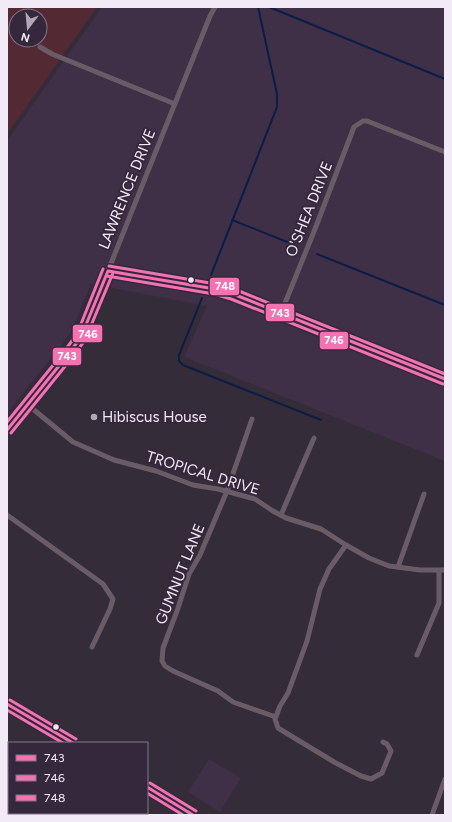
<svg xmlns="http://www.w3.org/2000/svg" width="452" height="822" font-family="Figtree,sans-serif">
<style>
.built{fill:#3f2f47}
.green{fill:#532934;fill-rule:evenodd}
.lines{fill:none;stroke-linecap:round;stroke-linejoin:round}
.stream{stroke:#0b1d47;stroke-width:2}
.street{stroke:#6a5c66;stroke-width:5}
.secondary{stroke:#766672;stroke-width:7}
.primary{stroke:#756370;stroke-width:8}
.bus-1-casing{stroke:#36283c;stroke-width:6}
.bus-2-casing{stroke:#36283c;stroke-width:6}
.bus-3-casing{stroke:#36283c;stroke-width:6}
.bus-4-casing{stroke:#36283c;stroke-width:6}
.bus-5-casing{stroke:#36283c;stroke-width:6}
.bus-6-casing{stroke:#36283c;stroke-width:6}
.bus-1{stroke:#f272b2;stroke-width:3}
.bus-2{stroke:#f272b2;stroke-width:3}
.bus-3{stroke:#f272b2;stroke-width:3}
.bus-4{stroke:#f272b2;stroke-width:3}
.bus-5{stroke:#f272b2;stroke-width:3}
.bus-6{stroke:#f272b2;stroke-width:3}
.bus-dot{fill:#f3eaf8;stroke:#36283c;stroke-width:1.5}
.poi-dot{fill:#b0a8b5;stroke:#36283c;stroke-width:1.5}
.labels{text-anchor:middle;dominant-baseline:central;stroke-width:4;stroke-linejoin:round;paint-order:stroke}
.street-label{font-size:15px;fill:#f3eaf8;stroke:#36283c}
.poi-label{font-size:15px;fill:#f3eaf8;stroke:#36283c;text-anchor:start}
.line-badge{stroke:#36283c;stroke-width:1.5}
.badge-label{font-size:11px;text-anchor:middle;font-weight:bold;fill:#fff}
</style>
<rect width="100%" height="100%" fill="#342c38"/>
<!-- built -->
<path class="built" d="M102 7H445V461L184 357 207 306 91 284 71 332 49 361 7 413V141Z
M209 759 241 778 220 812 188 792Z"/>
<!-- green -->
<path class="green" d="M7 7H97L7 134ZM16 16H40V40H16Z"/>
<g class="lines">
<!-- stream -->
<path class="stream" d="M269 7 445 79
M232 220 295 245
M317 254 445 305
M211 275 277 107V94L258 7
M202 298 179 355V361L183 365 321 420"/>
<!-- street -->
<path class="street" d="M215 7 210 16 108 271 215 289 233 294 251 301 445 379
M40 47 52 54 175 104
M281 313 315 229 354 127 363 121H367L445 152
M28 405 73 442 114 460 156 471 193 485 218 489 255 499 273 511 286 518 321 529 346 545 369 558 389 566 420 570H445
M252 419 227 491 200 555 189 574 177 611 163 648 162 661 165 666 173 671 218 691 233 702 276 717
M7 515 103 584 113 599 110 609 92 647
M281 515 314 438
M346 545 329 569 320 589 307 641 288 693 280 706 275 719 278 728 334 762 361 776 371 779 382 773 391 751 387 744 383 742
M398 567 424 494
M417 655 439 603V570
M432 815 445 779"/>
<!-- secondary -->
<path class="secondary" d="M7 430 67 356 81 337 89 319 108 271"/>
<!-- primary -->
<path class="primary" d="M7 704 73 743
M147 787 193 815"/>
<!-- bus-1 casing -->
<g class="bus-1-casing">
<path id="bus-1" d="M108 271 215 289 233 294 445 379
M7 430 67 356 81 337 108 271"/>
</g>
<!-- bus-2 casing -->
<g class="bus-2-casing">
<path id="bus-2" d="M107 276 214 294 231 299 443 384
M11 433 71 359 85 340 113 273"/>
</g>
<!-- bus-3 casing -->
<g class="bus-3-casing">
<path id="bus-3" d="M109 266 216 284 234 289 445 374
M7 422 63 353 77 334 103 269"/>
</g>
<!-- bus-4 casing -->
<g class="bus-4-casing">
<path id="bus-4" d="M7 704 73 743
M147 787 193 815"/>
</g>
<!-- bus-5 casing -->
<g class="bus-5-casing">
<path id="bus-5" d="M7 710 63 743
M147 793 183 815"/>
</g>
<!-- bus-6 casing -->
<g class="bus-6-casing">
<path id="bus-6" d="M10 700 76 739
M150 783 196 811"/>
</g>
<!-- bus-1 -->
<use href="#bus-1" class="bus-1"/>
<!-- bus-2 -->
<use href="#bus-2" class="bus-2"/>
<!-- bus-3 -->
<use href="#bus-3" class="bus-3"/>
<!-- bus-4 -->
<use href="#bus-4" class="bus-4"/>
<!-- bus-5 -->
<use href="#bus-5" class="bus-5"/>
<!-- bus-6 -->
<use href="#bus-6" class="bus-6"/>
</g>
<!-- markers -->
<g class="bus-dot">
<circle cx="191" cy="280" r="3.5"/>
<circle cx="56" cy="727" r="3.5"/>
</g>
<circle class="poi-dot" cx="94" cy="417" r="4"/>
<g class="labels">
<!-- street labels -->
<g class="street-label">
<text transform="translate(127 189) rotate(-68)">LAWRENCE DRIVE</text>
<text transform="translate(309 209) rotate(-68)">O'SHEA DRIVE</text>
<text transform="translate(203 473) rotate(17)">TROPICAL DRIVE</text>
<text transform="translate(180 574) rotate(-68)">GUMNUT LANE</text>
</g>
<!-- poi labels -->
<g class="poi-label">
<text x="102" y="417">Hibiscus House</text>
</g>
</g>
<g class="line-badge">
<rect x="209" y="277" width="31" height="19" rx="4" fill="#f272b2"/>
<rect x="265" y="303" width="30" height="19" rx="4" fill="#f272b2"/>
<rect x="72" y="324" width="31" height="19" rx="4" fill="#f272b2"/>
<rect x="319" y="331" width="30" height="19" rx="4" fill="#f272b2"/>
<rect x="52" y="347" width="30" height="19" rx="4" fill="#f272b2"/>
</g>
<g class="badge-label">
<text x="225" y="290">748</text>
<text x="280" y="317">743</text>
<text x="88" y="338">746</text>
<text x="334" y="344">746</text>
<text x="67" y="360">743</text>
</g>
<!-- border -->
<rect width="452" height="822" fill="none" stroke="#f3eaf8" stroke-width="16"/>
<!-- legend -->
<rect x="8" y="742" width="140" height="72" fill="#36283c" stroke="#827687"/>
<rect x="16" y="755" width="20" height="6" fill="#f272b2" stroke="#827687"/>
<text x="44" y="762" font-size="12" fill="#f3eaf8">743</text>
<rect x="16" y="775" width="20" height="6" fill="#f272b2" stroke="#827687"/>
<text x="44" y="782" font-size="12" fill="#f3eaf8">746</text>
<rect x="16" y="795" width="20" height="6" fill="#f272b2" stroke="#827687"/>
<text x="44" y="802" font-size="12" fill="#f3eaf8">748</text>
<!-- north arrow -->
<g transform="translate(28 28) rotate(196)"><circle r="19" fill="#36283c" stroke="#827687"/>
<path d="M0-3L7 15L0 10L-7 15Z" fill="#b0a8b5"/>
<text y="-6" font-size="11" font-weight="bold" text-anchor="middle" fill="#f3eaf8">N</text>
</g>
</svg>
